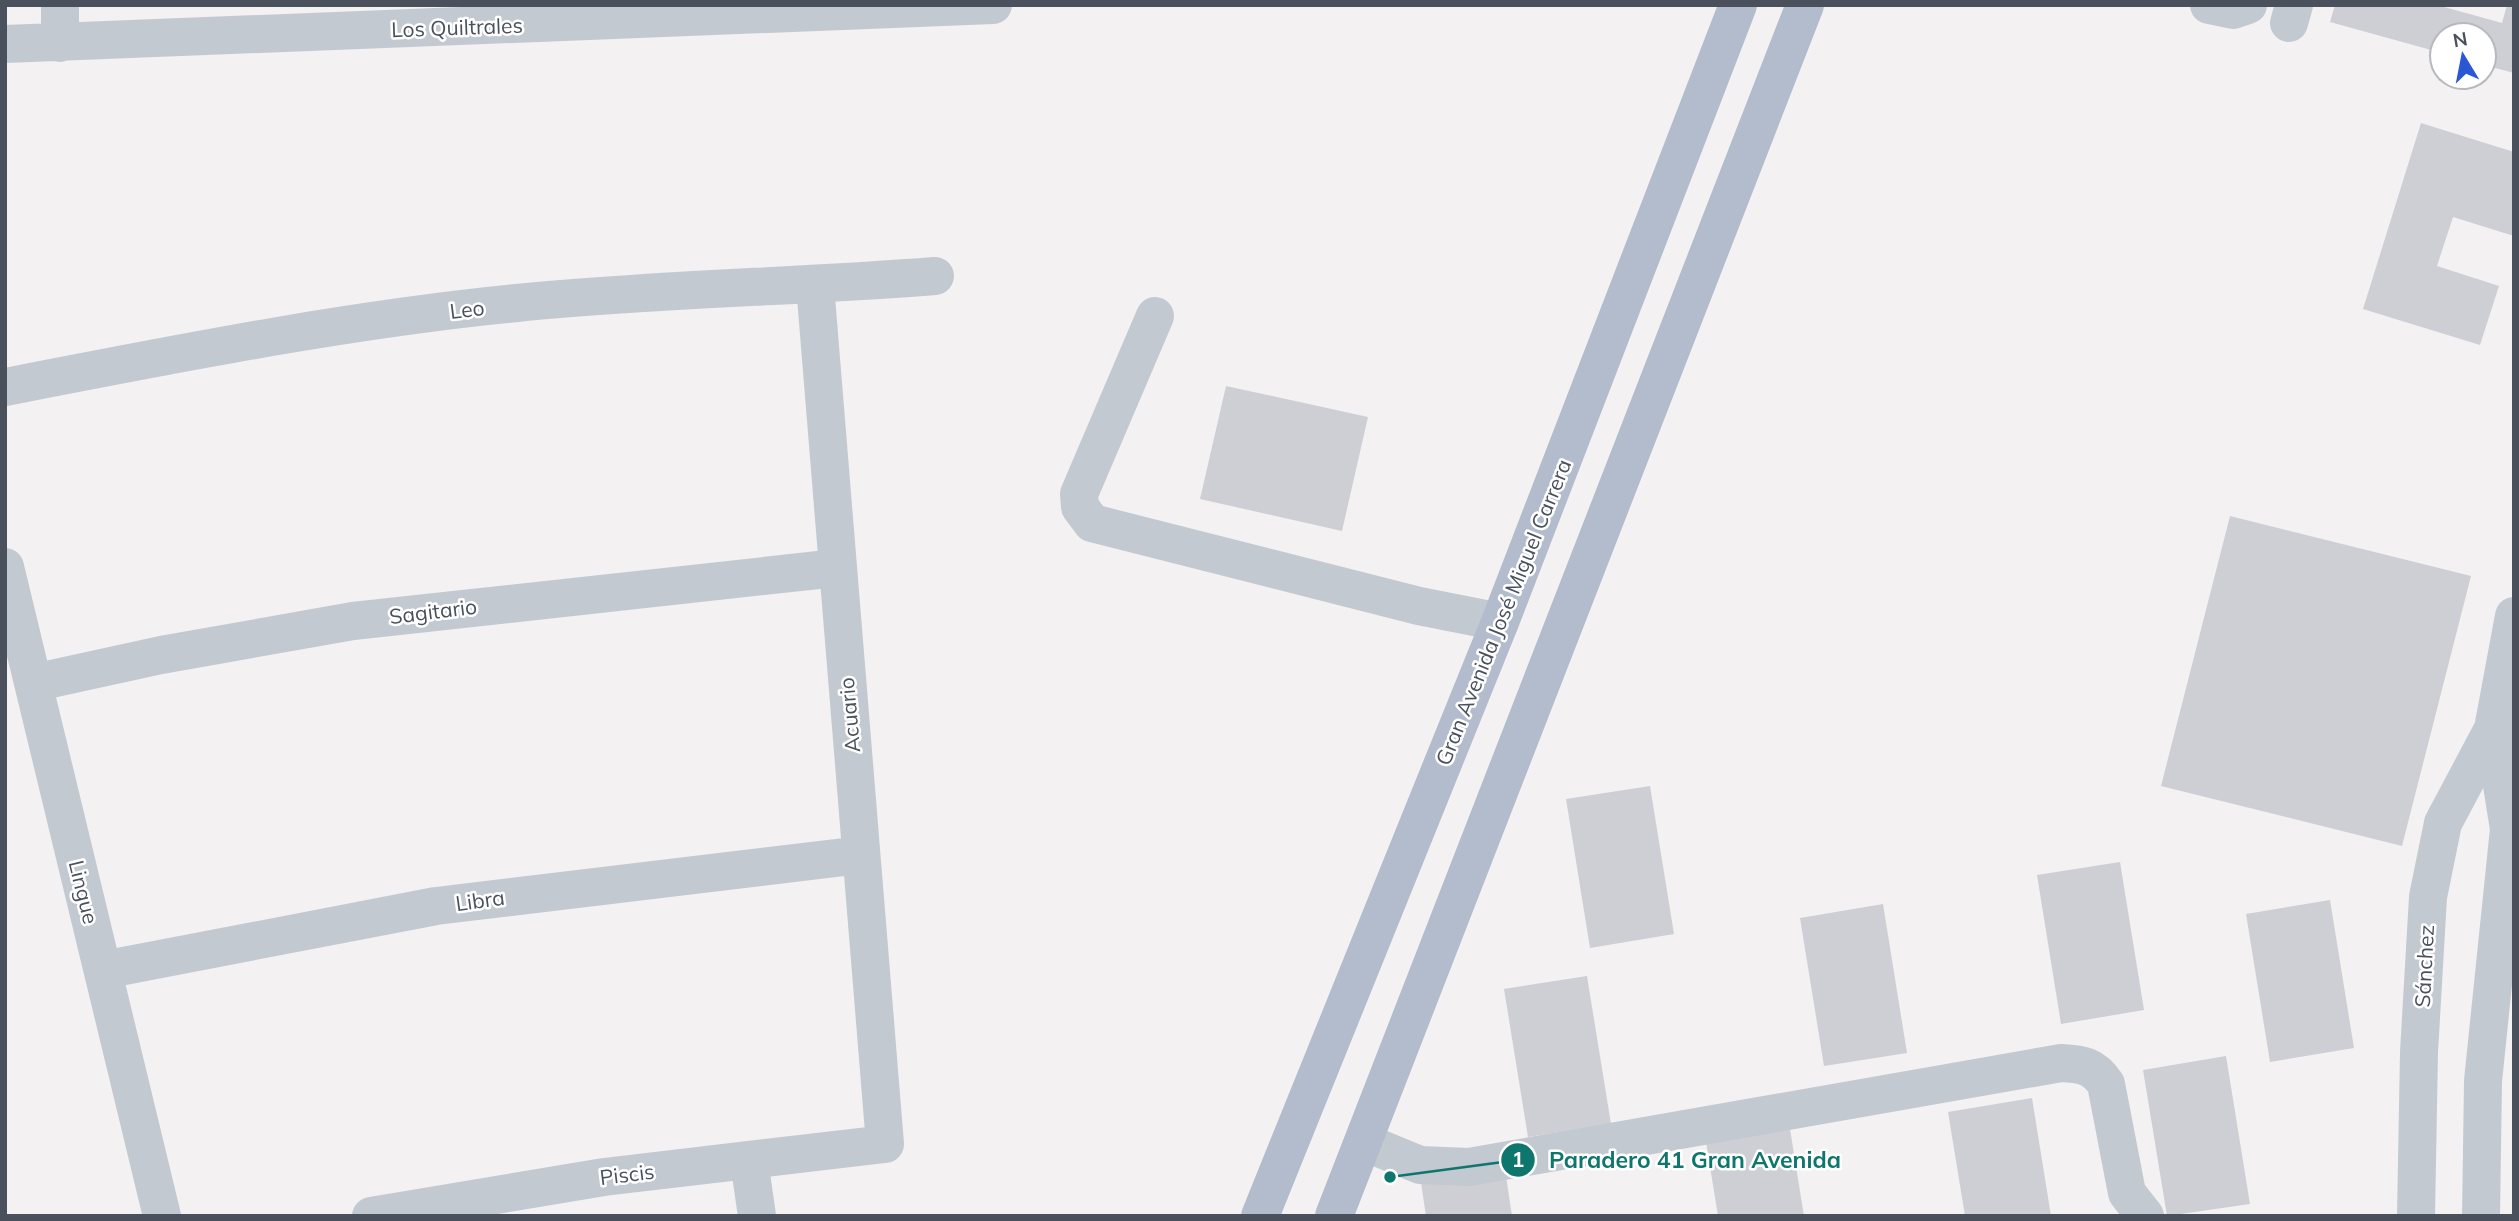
<svg xmlns="http://www.w3.org/2000/svg" width="2519" height="1221" font-family="Mulish,sans-serif">
<style>
.building{fill:#cecfd5}
.lines{fill:none;stroke-linecap:round;stroke-linejoin:round}
.minor{stroke:#c3c9d1;stroke-width:38}
.major{stroke:#b3bccd;stroke-width:38}
.labels{text-anchor:middle;dominant-baseline:central;stroke-width:5;stroke-linejoin:round;paint-order:stroke}
.street-label{font-size:21px;fill:#4a515d;stroke:#fff}
.leader{fill:none;stroke:#0f766e;stroke-width:2.5}
.callout-dot{fill:#0f766e;stroke:#fff;stroke-width:2.5}
.mark-label{font-size:21px;text-anchor:middle;font-weight:bold;fill:#fff}
.callout-label{font-size:23px;text-anchor:middle;font-weight:bold;fill:#0f766e;stroke:#fff;stroke-width:5;stroke-linejoin:round;paint-order:stroke}
</style>
<rect width="100%" height="100%" fill="#f3f1f1"/>
<!-- building -->
<path class="building" d="M2335 5H2437L2502 23 2507 5H2514V73L2484 65V35H2442V53L2330 22Z
M2421 123 2514 152V236L2453 217 2437 266 2499 286 2480 345 2363 309Z
M1226 386 1368 417 1342 531 1200 499Z
M2230 516 2471 576 2402 846 2161 786Z
M1650 786 1674 934 1590 948 1566 799Z
M2120 862 2144 1010 2061 1024 2037 875Z
M2330 900 2354 1048 2270 1062 2246 914Z
M1883 904 1907 1053 1824 1066 1800 918Z
M1587 976 1611 1124 1528 1137 1504 989Z
M2226 1056 2250 1204 2167 1216 2143 1070Z
M2032 1098 2051 1216H1965L1948 1112Z
M1790 1129 1804 1216H1718L1706 1142Z
M1505 1169 1512 1216H1426L1421 1183Z"/>
<g class="lines">
<!-- minor -->
<path class="minor" d="M2209 5 2233 10 2248 5
M2289 23 2294 5
M60 43V5
M5 44 993 5
M1155 316 1079 494 1080 507 1092 523 1419 606 1500 622
M5 387C175 354 345 320 517 303 656 289 796 287 935 276
M5 567 162 1216
M33 683 161 655 353 621 837 568
M103 970 436 906 861 855
M1364 1142 1420 1165 1469 1167 2061 1063C2083 1064 2094 1066 2106 1084L2127 1193 2145 1216
M749 1160 757 1216
M371 1216 604 1177 885 1144 815 285
M2416 1216 2419 1052 2428 897 2443 823 2493 729 2514 616
M2481 1216 2483 1081 2509 829 2493 729"/>
<!-- major -->
<path class="major" d="M1260 1216 1500 622 1738 5
M1334 1216 1805 5"/>
</g>
<g class="labels">
<!-- street labels -->
<g class="street-label">
<text transform="translate(457 27) rotate(-2)">Los Quiltrales</text>
<text transform="translate(467 309) rotate(-7)">Leo</text>
<text transform="translate(433 611) rotate(-7)">Sagitario</text>
<text transform="translate(1503 612) rotate(-68)">Gran Avenida José Miguel Carrera</text>
<text transform="translate(849 715) rotate(-95)">Acuario</text>
<text transform="translate(84 892) rotate(76)">Lingue</text>
<text transform="translate(480 900) rotate(-8)">Libra</text>
<text transform="translate(2424 966) rotate(-87)">Sánchez</text>
<text transform="translate(627 1174) rotate(-7)">Piscis</text>
</g>
</g>
<!-- callouts -->
<path class="leader" d="M1390 1177L1518 1160"/>
<g class="callout-dot">
<circle cx="1390" cy="1177" r="7"/>
<circle cx="1518" cy="1160" r="18"/>
</g>
<g class="mark-label">
<text x="1518" y="1167">1</text>
</g>
<g class="callout-label">
<text x="1695" y="1168">Paradero 41 Gran Avenida</text>
</g>
<!-- border -->
<rect width="2519" height="1221" fill="none" stroke="#4a515d" stroke-width="14"/>
<!-- north arrow -->
<g transform="translate(2463 56) rotate(350)"><circle r="33" fill="#ffffff" stroke="#b7b9be" stroke-width="2"/>
<path d="M0-5L12 26L0 18L-12 26Z" fill="#2a58d4"/>
<text y="-10" font-size="19" font-weight="bold" text-anchor="middle" fill="#4a515d">N</text>
</g>
</svg>
